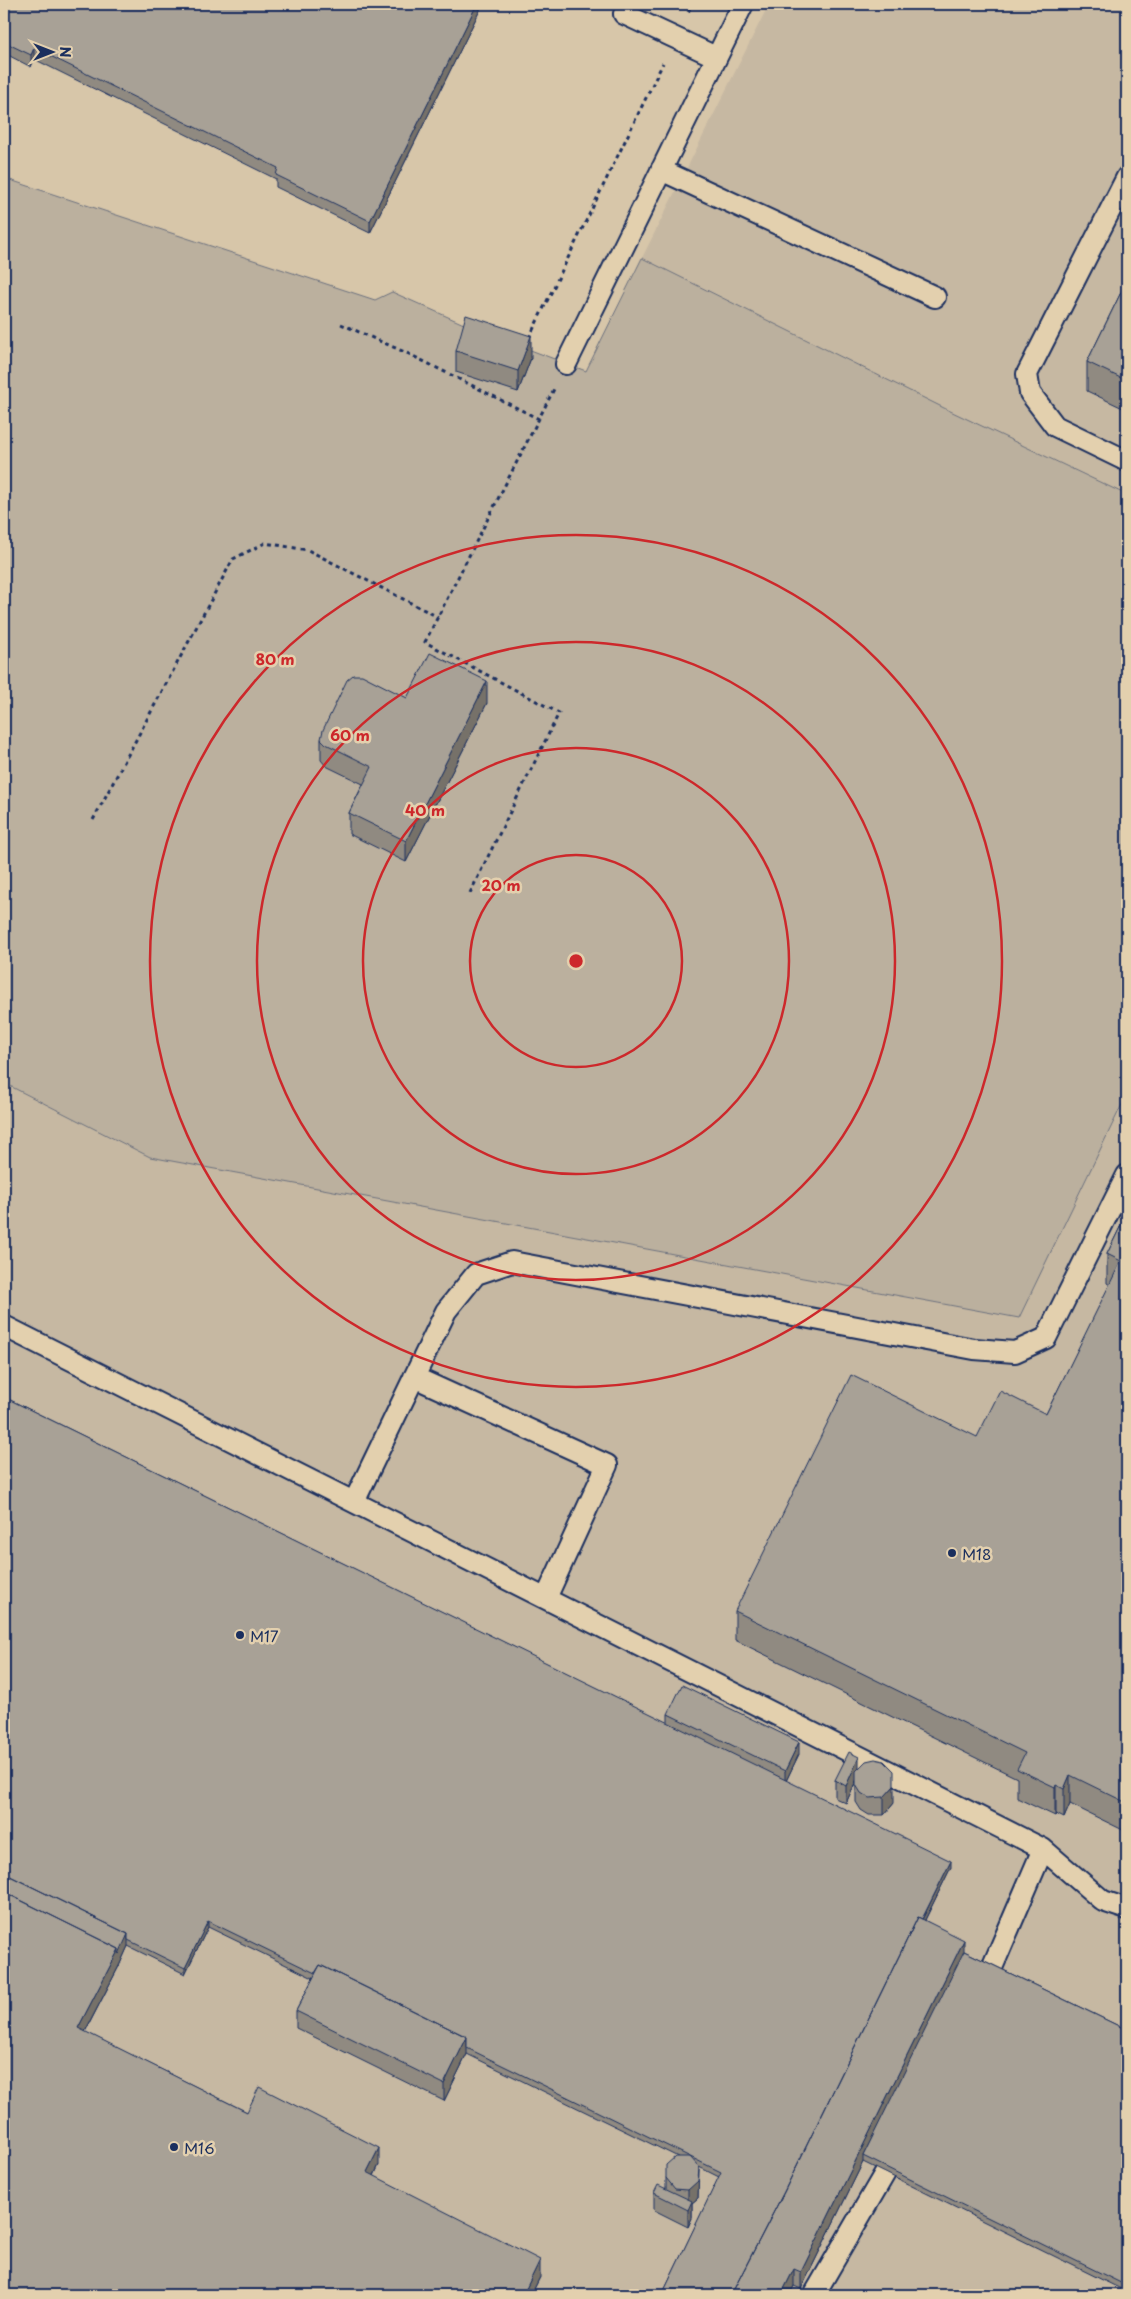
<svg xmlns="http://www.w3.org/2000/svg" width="1131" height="2299" font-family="'Playpen Sans',sans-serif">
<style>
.built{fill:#c6b8a2}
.green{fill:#bbb09e;stroke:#6b707e}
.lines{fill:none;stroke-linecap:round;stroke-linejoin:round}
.service-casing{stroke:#1b2f5e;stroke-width:24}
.path{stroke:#1b2f5e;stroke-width:3;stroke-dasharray:4 4;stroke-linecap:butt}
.service{stroke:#e3d0ae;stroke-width:20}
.wall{fill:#908a81;stroke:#1b2f5e}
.shaded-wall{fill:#767169;stroke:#1b2f5e}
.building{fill:#a8a196;stroke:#1b2f5e}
.ring{fill:none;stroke:#cd282b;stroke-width:2.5}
.poi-dot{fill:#1b2f5e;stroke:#e3d0ae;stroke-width:2}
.labels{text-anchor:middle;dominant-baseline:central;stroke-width:5;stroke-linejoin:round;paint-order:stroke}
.poi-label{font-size:15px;fill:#1b2f5e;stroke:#e3d0ae;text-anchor:start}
.centre{fill:#cd282b;stroke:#e3d0ae;stroke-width:2.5}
.ring-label{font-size:15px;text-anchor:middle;font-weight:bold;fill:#cd282b;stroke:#e3d0ae;stroke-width:5;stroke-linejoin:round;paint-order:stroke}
</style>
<rect width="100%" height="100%" fill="#d7c6a9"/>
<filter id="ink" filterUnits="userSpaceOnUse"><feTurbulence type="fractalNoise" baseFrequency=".02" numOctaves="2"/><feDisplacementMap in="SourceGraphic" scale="10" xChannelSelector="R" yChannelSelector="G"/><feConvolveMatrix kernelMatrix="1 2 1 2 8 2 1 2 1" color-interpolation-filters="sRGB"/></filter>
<g filter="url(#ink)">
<!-- built -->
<path class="built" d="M769 4H1127V495L946 409 642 258Z
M4 1083 150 1157 1018 1318 1127 1094V2295H4Z"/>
<!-- green -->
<path class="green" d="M4 178 375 300 392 292 475 329 586 371 642 258 946 409 1127 495V1094L1019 1318 150 1157 4 1083Z"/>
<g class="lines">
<!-- service casing -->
<g class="service-casing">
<path id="service" d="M624 14 716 57
M661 170 935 297
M1127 177 1027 374 1030 393 1055 426 1127 461
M566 364 743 4
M4 1326 1043 1849 991 1970
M414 1377 607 1465 546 1598
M354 1502 446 1311 476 1274 512 1262 974 1349 1015 1352 1046 1338 1127 1175
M1043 1849 1103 1901 1127 1909
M814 2295 885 2173"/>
</g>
<!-- path -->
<path class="path" d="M688 12 692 4
M341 324 409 354 539 419
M529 338 663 63
M93 820 233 559 265 543 308 550 438 617
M470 893 559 713 425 642 554 389"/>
<!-- service -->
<use href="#service" class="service"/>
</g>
<!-- wall -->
<path class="wall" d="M4 4H480V10L370 233 276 187V179L34 59 31 67 4 53Z
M1127 280V410L1087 391V362Z
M456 351 531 358 518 392 456 372Z
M407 698 487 703 406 862 349 834V813L363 784 326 766 321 760V739Z
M1127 1213V1832L1070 1804 1064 1818 1056 1814 1055 1816 1017 1798V1778L735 1640V1611L977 1437 1046 1414 1110 1285 1107 1283V1254Z
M4 1397 668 1723V1714L799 1754 786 1781 951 1867 925 1920 964 1951 1127 2030V2292L863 2162 801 2289 794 2286 789 2295H662L719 2177 699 2167 698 2198 692 2203V2218L688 2227 654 2210V2193L666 2188V2178L678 2157 467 2054 444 2101 296 2028V2011L313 1978 208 1927 185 1974 128 1946 119 1966 85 2032 247 2112 379 2165 374 2176 540 2277 531 2295H4L5 1886 4 1885Z
M859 1768 894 1803 884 1815H869L861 1810 856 1802V1781L846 1803 835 1798V1780Z"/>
<!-- shaded-wall -->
<path class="shaded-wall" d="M477 4H480V10L370 233V221Z
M34 48V59L31 67V55Z
M531 336V358L518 392V371Z
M487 681V703L406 862V841Z
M799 1742V1754L785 1783V1771Z
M859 1757V1774L846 1803V1786Z
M1070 1775V1804L1064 1818V1789Z
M1056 1785V1814L1055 1816V1787Z
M894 1786V1803L884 1815V1797Z
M951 1861V1867L760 2255V2249Z
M208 1921V1927L185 1974V1968Z
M128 1934V1946L119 1966 78 2045V2028L119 1949Z
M964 1940V1957L863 2156V2162L801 2289V2272Z
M467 2037V2054L444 2101V2084Z
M379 2148V2165L367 2189V2172Z
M699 2167 698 2198 692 2203V2218L688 2227V2190Z
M540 2260V2277L531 2295H523Z
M794 2269V2286L789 2295H781Z"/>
<!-- building -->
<path class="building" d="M4 4H477L370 221 276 175 278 168 34 48 31 55 4 42Z
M1127 280V381L1087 362Z
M466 315 531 336 518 371 456 351Z
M430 653 487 681 406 841 349 813 372 767 326 744 321 739 323 730 347 680 353 675H362L407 698Z
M1127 1213V1803L1070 1775 1064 1789 1056 1785 1055 1787 1017 1769 1025 1753 735 1611 851 1375 977 1437 1000 1391 1046 1414 1121 1261 1107 1254Z
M4 1397 951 1861 922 1919 918 1917 784 2192 731 2295H662L721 2172 467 2048V2037L320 1965 315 1973 208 1921 185 1968 128 1940V1934L10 1876 7 1881 4 1879Z
M682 1685 799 1742 785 1771 668 1714Z
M849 1752 859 1757 846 1786 835 1780Z
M875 1759 884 1761 894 1771V1786L884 1797 869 1798 861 1793 856 1785V1771L866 1761Z
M10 1876 128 1934 119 1954V1949L4 1892V1889Z
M4 1892 119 1949 78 2028 247 2112 259 2087 379 2148 367 2172 540 2260 523 2295H4Z
M918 1917 964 1940 801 2272 794 2269 781 2295H731L784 2192Z
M964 1951 1127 2030V2286L863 2156Z
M320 1965 467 2037 444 2084 296 2011Z
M675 2157H690L699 2167 698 2181 688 2190 675 2189 666 2178V2165Z
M658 2185 692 2201 688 2210 654 2193Z"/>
</g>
<!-- distance rings -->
<g class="ring">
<circle cx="576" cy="961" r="106"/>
<circle cx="576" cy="961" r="213"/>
<circle cx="576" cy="961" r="319"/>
<circle cx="576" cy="961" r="426"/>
</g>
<!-- markers -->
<g class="poi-dot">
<circle cx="952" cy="1553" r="5"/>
<circle cx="240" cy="1635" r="5"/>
<circle cx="174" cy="2147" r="5"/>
</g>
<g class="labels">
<!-- poi labels -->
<g class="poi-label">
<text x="962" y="1553">M18</text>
<text x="250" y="1635">M17</text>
<text x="184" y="2147">M16</text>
</g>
</g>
<circle cx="576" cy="961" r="8" class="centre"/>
<g class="ring-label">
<text x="275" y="665">80 m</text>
<text x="350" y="741">60 m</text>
<text x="425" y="816">40 m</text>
<text x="501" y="891">20 m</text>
</g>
<!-- margin -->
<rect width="1131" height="2299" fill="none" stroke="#e3d0ae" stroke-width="20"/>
<rect x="10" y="10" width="1111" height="2279" fill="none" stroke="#1b2f5e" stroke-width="2" filter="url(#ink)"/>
<!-- north arrow -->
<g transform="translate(52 52) rotate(90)" stroke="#e3d0ae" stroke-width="4" paint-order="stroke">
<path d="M0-4L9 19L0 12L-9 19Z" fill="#1b2f5e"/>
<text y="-8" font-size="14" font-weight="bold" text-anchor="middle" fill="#1b2f5e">N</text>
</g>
</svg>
